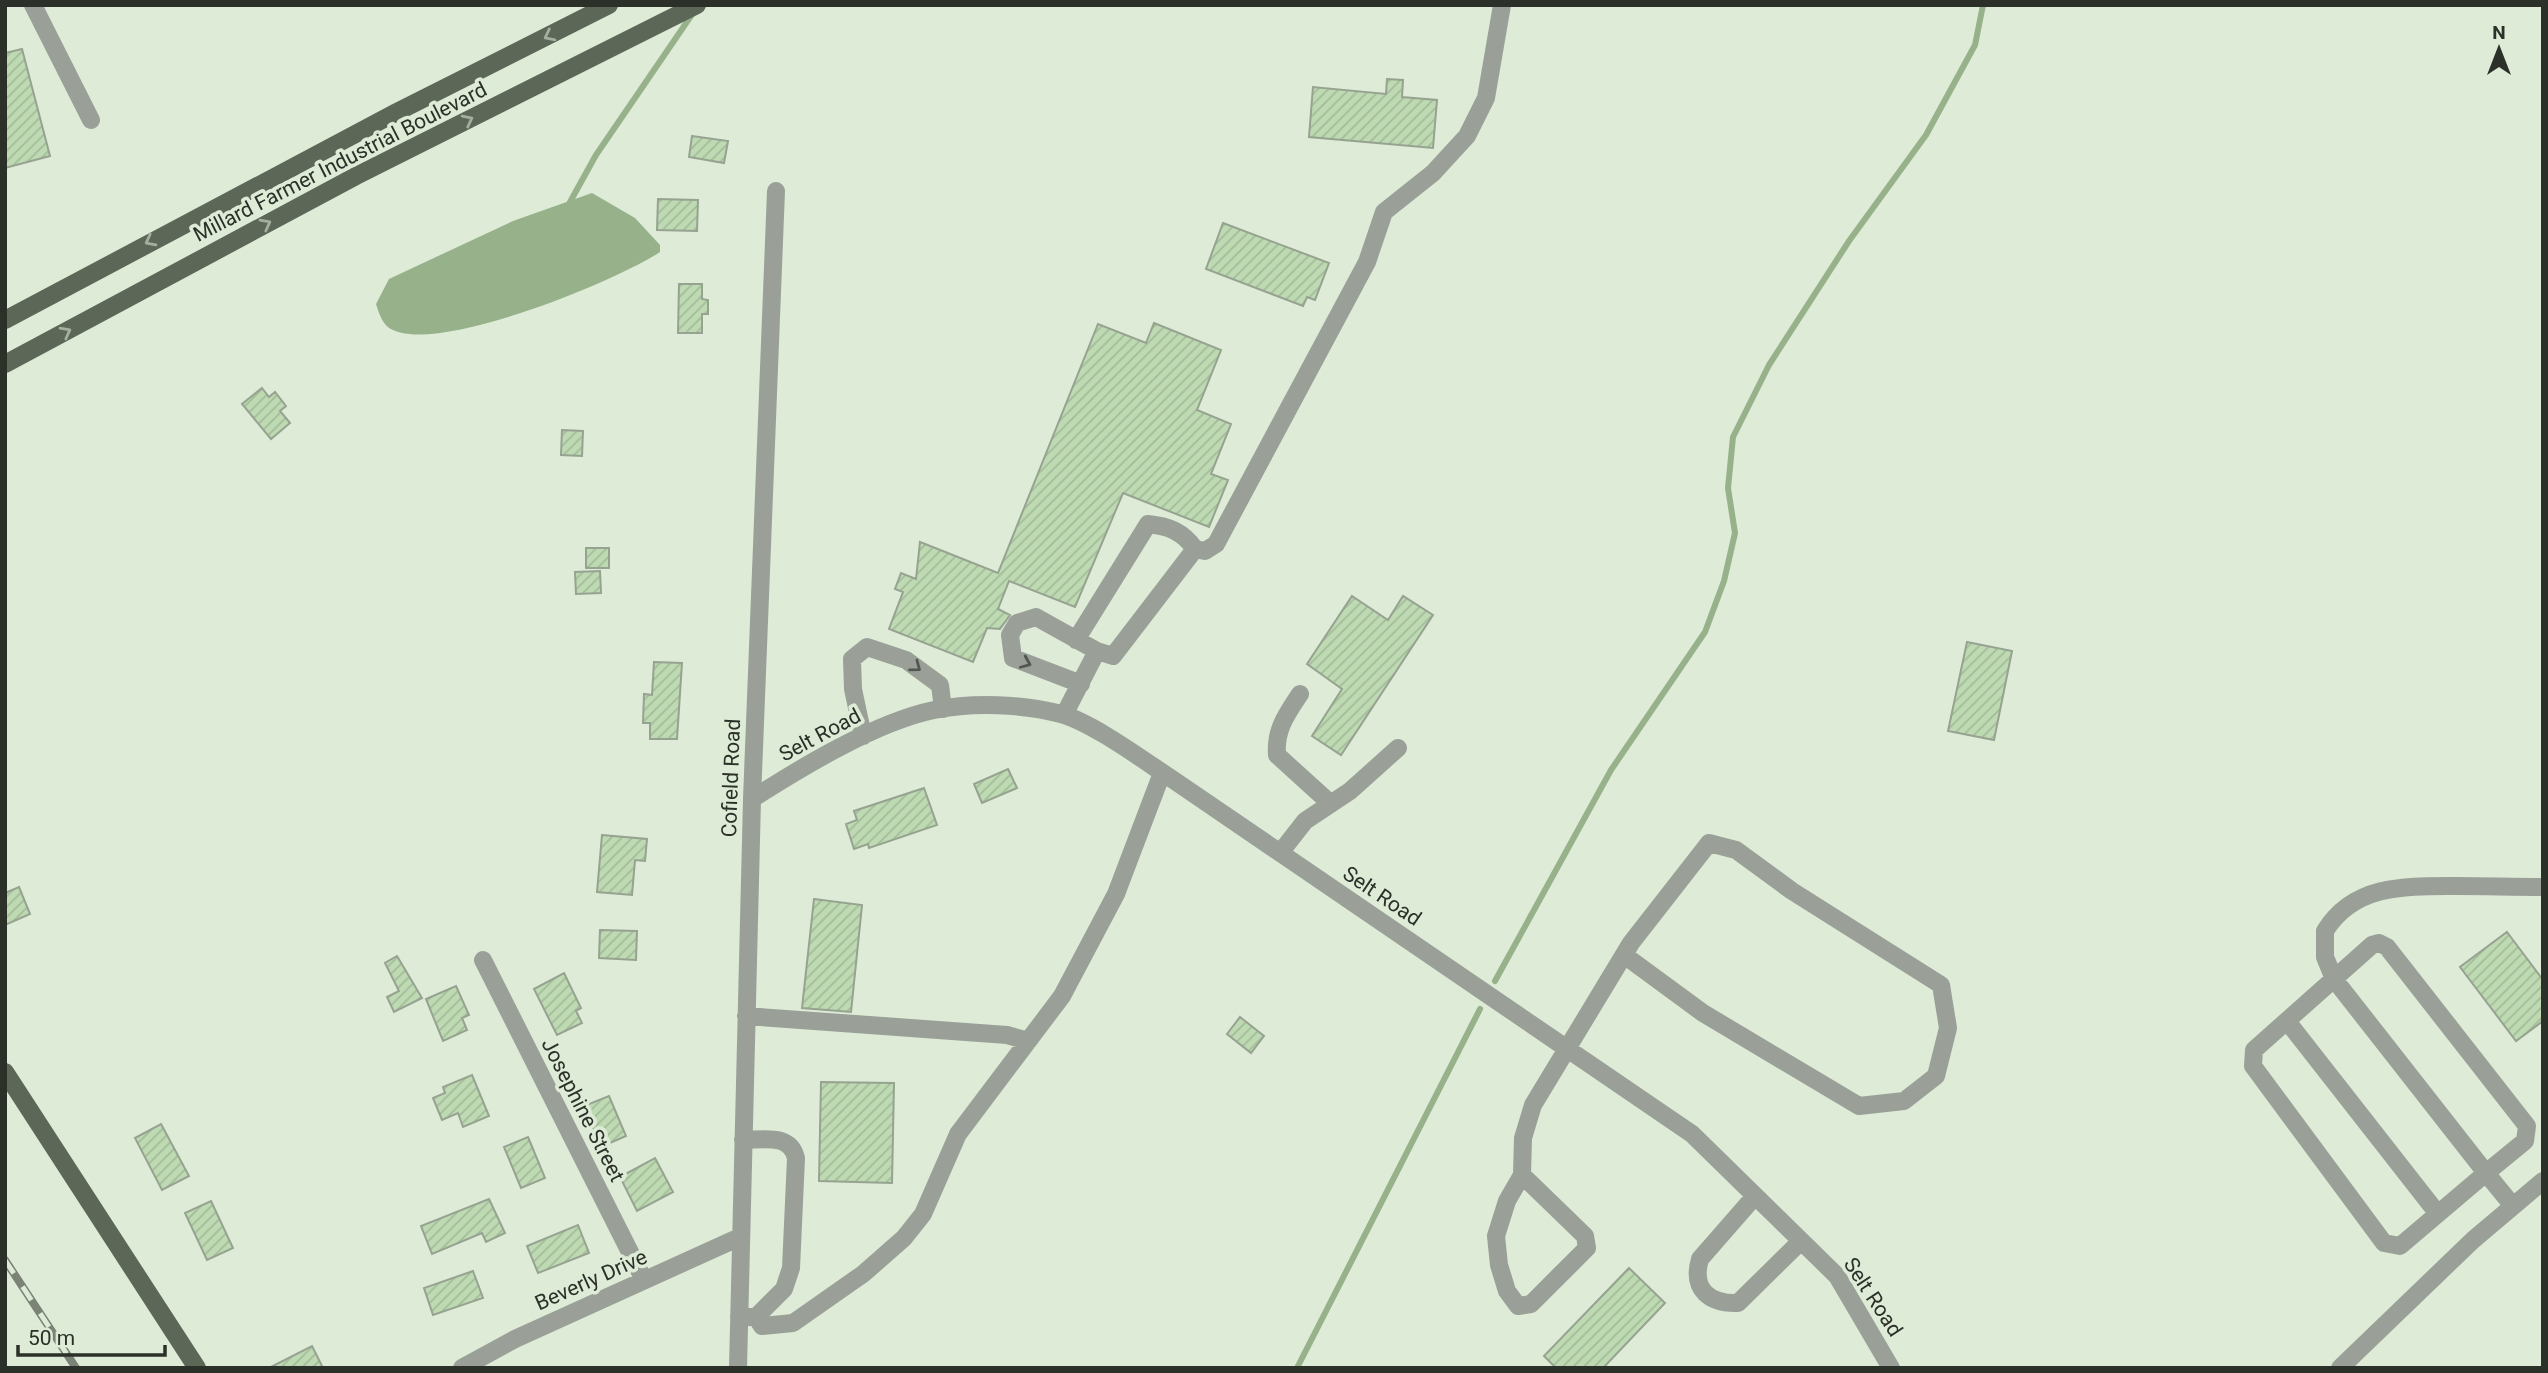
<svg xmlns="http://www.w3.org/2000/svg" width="2548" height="1373" font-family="Roboto,sans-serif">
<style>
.water{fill:#97b18b}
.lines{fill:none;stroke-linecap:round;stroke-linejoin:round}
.stream{stroke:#97b18b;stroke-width:6}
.building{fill:url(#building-hatch);stroke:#96a390;stroke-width:2}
.minor{stroke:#9aa098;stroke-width:18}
.major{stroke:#5d6758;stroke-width:18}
.rail-casing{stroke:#7a8375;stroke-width:8}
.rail{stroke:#ddebd7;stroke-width:5;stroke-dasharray:16;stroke-linecap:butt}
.oneway{stroke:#a3b09e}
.oneway2{stroke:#52574f}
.labels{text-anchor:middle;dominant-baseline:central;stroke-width:7;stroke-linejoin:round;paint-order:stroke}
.street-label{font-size:21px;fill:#2b3028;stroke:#ddebd7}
</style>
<defs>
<pattern id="building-hatch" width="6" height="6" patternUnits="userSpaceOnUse" patternTransform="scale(1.75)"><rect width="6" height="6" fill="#bedab2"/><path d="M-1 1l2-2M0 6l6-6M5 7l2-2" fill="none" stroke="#a3bb99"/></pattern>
</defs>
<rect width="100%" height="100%" fill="#ddebd7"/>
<!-- water -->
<path class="water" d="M592 193 635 218 660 245V252C616 281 442 353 393 330 383 326 379 314 376 304L389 279 513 221Z"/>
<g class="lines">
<!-- stream -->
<path class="stream" d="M570 202 596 155 693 13
M1495 981 1611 770 1705 632 1724 581 1735 533 1728 488 1733 437 1769 365 1849 241 1926 135 1975 45 1983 5
M1297 1368 1480 1009"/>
</g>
<!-- building -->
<path class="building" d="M22 49 50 156 5 168V53Z
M1387 79 1403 80 1402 97 1437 100 1433 148 1309 137 1313 87 1386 94Z
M692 136 728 141 724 163 689 157Z
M658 199 698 200 697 231 657 230Z
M1223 223 1329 263 1315 300 1307 297 1303 306 1206 269Z
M679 284H702V299L708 300V314H702V333H678Z
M1154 323 1221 350 1197 410 1231 424 1211 474 1228 480 1209 527 1123 493 1075 607 1009 581 998 609 1010 615 1000 629 987 628 973 662 889 629 903 592 895 589 901 573 916 579 920 542 998 573 1098 324 1146 343Z
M262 388 269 397 275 392 286 406 280 411 290 423 271 439 242 404Z
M562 430 583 431 582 456 561 455Z
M586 548H609V568H586Z
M600 571 601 593 576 594 575 572Z
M1352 596 1388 620 1403 596 1433 615 1341 755 1312 736 1342 689 1307 664Z
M1967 642 2012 651 1994 740 1948 731Z
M654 662 682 663 677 739H650V723H643L644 694 652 695Z
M1008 769 1017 788 982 803 974 784Z
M924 788 937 825 869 848 868 844 854 849 846 824 857 820 854 811Z
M602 835 647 839 645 861 635 860 632 895 597 892Z
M19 887 30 914 5 925V893Z
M814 899 862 905 851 1012 802 1008Z
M600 930 637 931 636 960 599 958Z
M2507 932 2543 980V1021L2516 1041 2460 967Z
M397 956 422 998 394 1012 387 997 399 991 385 963Z
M564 973 581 1008 576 1011 582 1023 557 1035 534 989Z
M456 986 469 1015 462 1018 467 1030 443 1041 426 999Z
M1240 1017 1264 1036 1251 1053 1227 1034Z
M472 1075 489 1116 463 1127 458 1113 442 1120 433 1098 445 1093 443 1087Z
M821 1082 894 1083 892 1183 819 1181Z
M609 1096 626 1136 601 1147 584 1106Z
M161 1124 189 1176 162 1190 135 1138Z
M528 1137 545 1178 521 1188 504 1147Z
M655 1158 673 1192 637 1211 620 1177Z
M489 1199 505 1233 486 1242 482 1233 432 1254 421 1226Z
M211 1201 233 1248 207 1260 185 1213Z
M578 1225 589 1253 538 1273 527 1246Z
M1629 1268 1665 1303 1603 1368H1556L1544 1356Z
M473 1271 483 1298 433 1315 424 1288Z
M312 1346 323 1368H269Z"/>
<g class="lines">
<!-- minor -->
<path class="minor" d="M33 5 91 120
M1076 640 1148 524C1169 526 1183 532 1195 549L1205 551 1216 544 1367 262 1384 212 1433 173 1467 136 1486 98 1502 5
M1081 684 1013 658 1010 635 1017 623 1036 617 1097 651 1113 656 1195 549
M1300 694C1286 715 1275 730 1277 755L1331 804
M1064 715 1097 651
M863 736 853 689 852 659 867 647 906 660 940 685 943 709
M752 799C802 767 876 722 934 710 974 702 1022 704 1061 714 1093 723 1143 760 1172 779L1692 1134 1837 1276 1891 1368
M1280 853 1305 821 1350 791 1398 748
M483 960 644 1280
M746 1016 1007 1035 1028 1041
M2287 1021 2438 1214
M743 1140C763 1140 790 1133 796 1158L791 1268 784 1289 756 1317
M1522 1175 1585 1236 1587 1248 1531 1304 1518 1306 1507 1291 1499 1265 1496 1236 1507 1201 1522 1175 1523 1138 1533 1105 1631 943 1709 843 1736 850 1792 891 1941 985 1948 1028 1936 1076 1904 1101 1859 1106 1703 1013 1624 955
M1755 1196 1700 1259C1691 1290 1710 1304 1738 1303L1801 1241
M2513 1206 2486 1173 2525 1141 2527 1126 2387 947 2379 943 2372 945 2254 1050 2253 1066 2384 1243 2400 1246 2486 1173 2334 979 2325 957V931C2354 884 2406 886 2456 886 2485 886 2514 887 2543 887
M739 1317H756L762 1326 793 1323 863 1274 904 1238 923 1214 958 1134 1062 996 1116 894 1162 773
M462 1368 515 1339 740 1237
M738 1368 752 799 776 191
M2340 1368 2473 1240 2543 1181"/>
<!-- major -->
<path class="major" d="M5 320 395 113 609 5
M5 364 356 176 697 5
M5 1072 197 1368"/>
<!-- rail casing -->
<g class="rail-casing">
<path id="rail" d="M5 1260 76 1368"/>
</g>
<!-- rail -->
<use href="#rail" class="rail"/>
</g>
<!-- one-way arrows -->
<defs><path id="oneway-chevron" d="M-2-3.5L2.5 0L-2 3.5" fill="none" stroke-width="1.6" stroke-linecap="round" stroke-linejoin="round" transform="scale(1.75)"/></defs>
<g class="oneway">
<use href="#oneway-chevron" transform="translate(549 36) rotate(153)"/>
<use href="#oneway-chevron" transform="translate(468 120) rotate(-27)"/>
<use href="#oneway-chevron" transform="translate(266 224) rotate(-28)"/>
<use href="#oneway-chevron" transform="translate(150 241) rotate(152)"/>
<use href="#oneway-chevron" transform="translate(66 332) rotate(-28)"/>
</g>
<g class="oneway2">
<use href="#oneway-chevron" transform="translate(1026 663) rotate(23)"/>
<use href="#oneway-chevron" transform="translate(916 667) rotate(37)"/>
</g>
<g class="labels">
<!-- street labels -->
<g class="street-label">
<text transform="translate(340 162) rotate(-27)">Millard Farmer Industrial Boulevard</text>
<text transform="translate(820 735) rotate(-28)">Selt Road</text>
<text transform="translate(731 778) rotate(-88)">Cofield Road</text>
<text transform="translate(1382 896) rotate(34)">Selt Road</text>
<text transform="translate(583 1110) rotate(63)">Josephine Street</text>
<text transform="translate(591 1280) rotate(-24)">Beverly Drive</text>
<text transform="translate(1873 1297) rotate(57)">Selt Road</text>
</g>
</g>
<!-- border -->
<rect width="2548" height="1373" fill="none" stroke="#2b3028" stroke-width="14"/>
<!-- north arrow -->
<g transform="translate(2499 49)" stroke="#ddebd7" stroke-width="5" paint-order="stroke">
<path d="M0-5L12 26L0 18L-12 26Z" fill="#2b3028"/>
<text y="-10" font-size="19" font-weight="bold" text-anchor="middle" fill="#2b3028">N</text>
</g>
<!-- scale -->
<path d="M18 1345v10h147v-10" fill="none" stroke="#2b3028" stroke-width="3.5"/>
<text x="28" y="1345" font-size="21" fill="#2b3028" stroke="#ddebd7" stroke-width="5" paint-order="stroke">50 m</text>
</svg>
